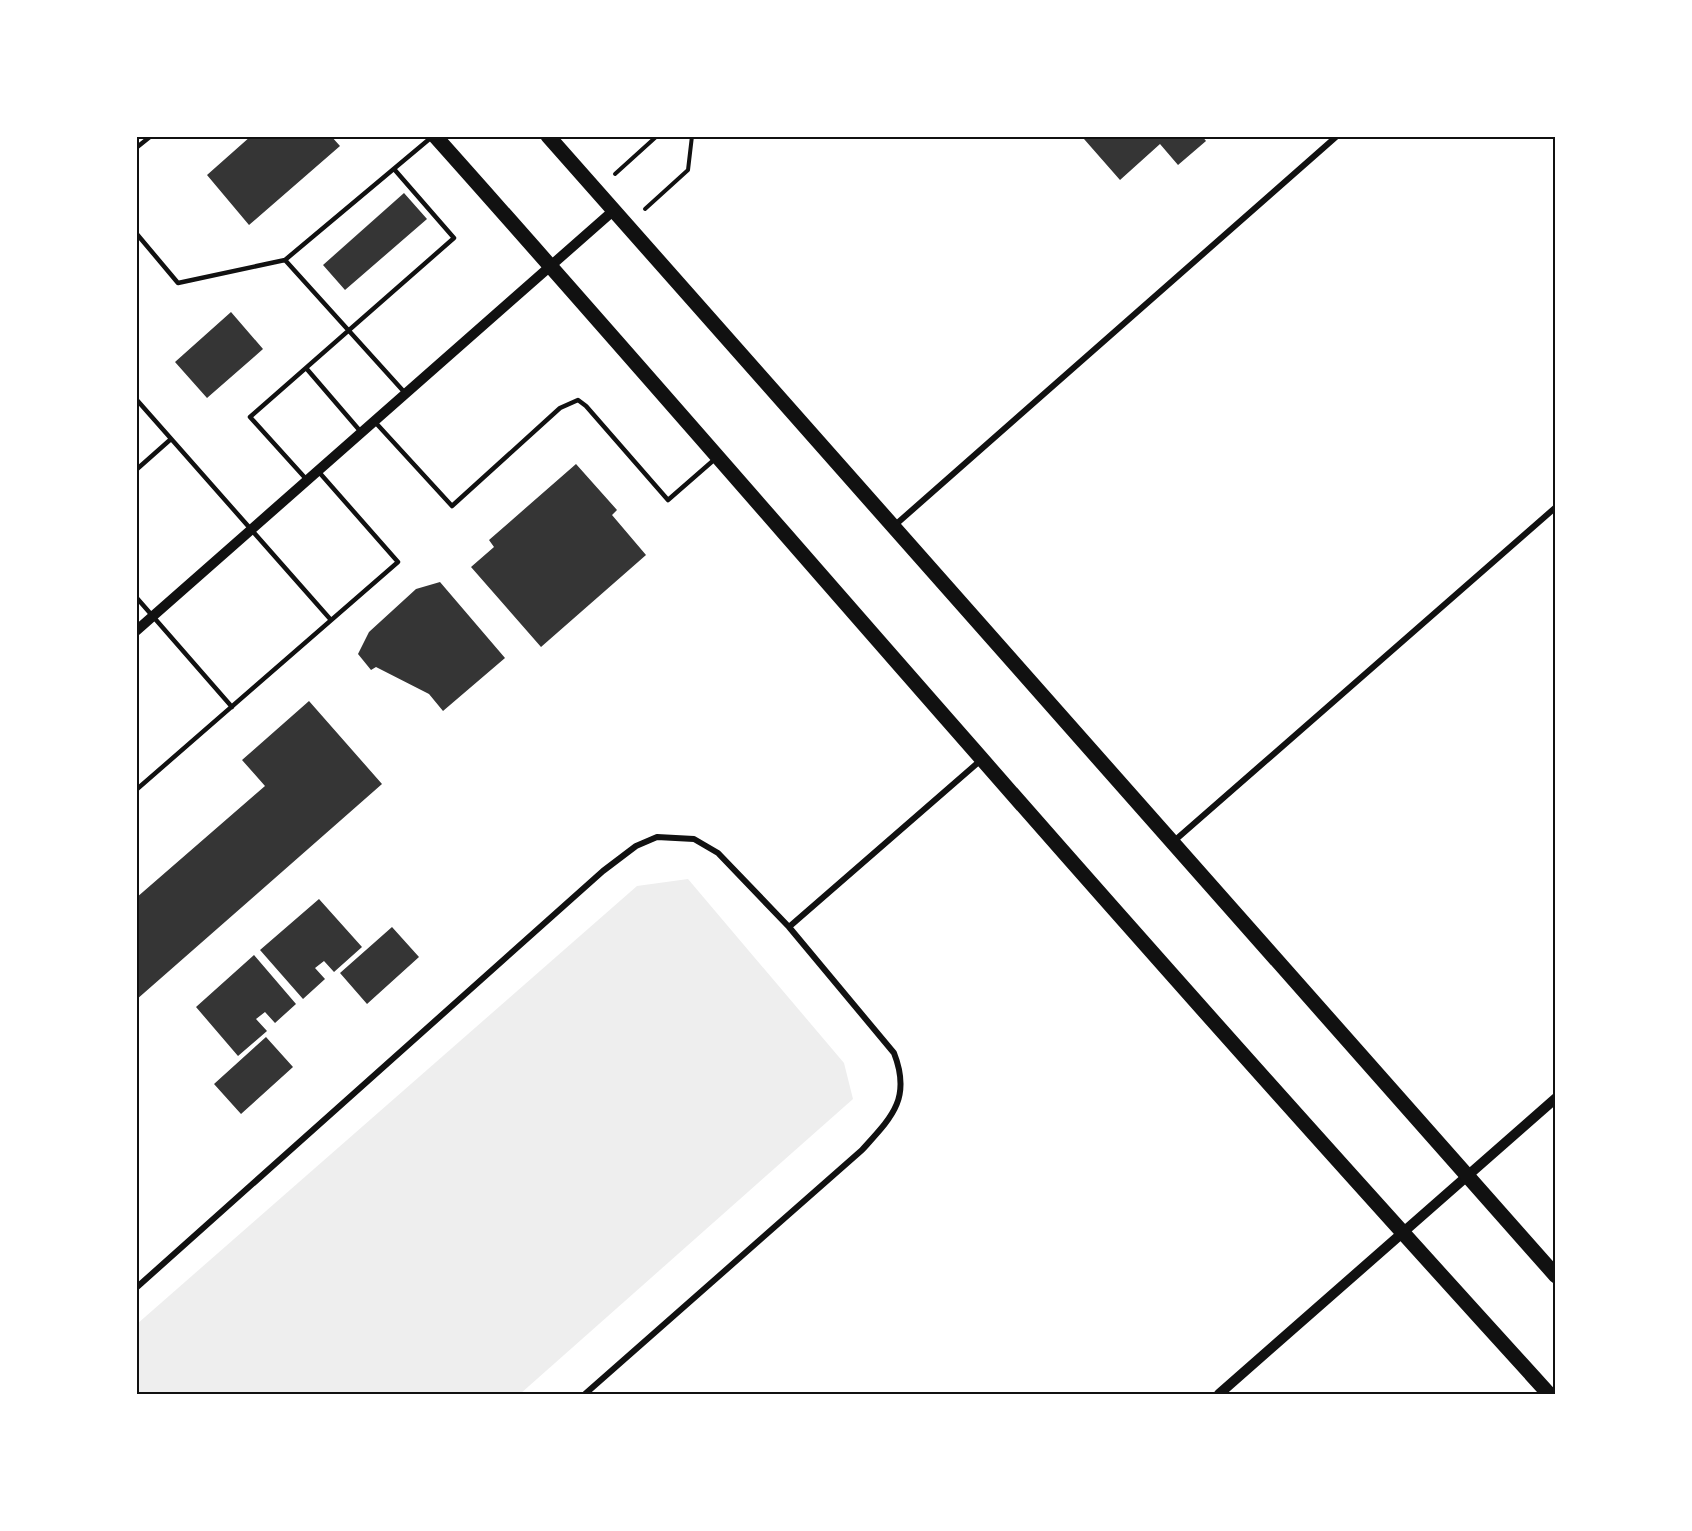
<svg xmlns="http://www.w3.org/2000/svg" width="1692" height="1531" font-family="Rubik,sans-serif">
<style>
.green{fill:#eee}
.building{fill:#353535}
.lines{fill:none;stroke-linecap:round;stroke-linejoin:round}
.path{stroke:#111;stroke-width:4}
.service{stroke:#111;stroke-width:4.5}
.minor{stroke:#111;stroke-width:6}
.tertiary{stroke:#111;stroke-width:10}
.primary{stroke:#111;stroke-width:15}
.neatline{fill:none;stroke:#111;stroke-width:2}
</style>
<rect width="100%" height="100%" fill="#fff"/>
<!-- green -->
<path class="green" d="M688 879 844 1063 853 1099 520 1394H137V1324L637 886Z"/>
<!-- building -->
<path class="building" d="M251 136H331L340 146 249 225 207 175Z
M1086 136H1202L1206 141 1178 165 1160 144 1120 180 1084 139Z
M404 193 427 219 345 290 323 265Z
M231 312 263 349 207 398 175 362Z
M576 464 617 510 612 515 646 555 541 647 471 567 494 547 489 540Z
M440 582 505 658 443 711 429 694 376 667 371 670 358 654 369 632 416 589Z
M309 701 382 784 136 1000V898L265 786 242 760Z
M319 899 362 947 334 972 324 961 315 968 325 979 303 999 260 950Z
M392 927 419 957 367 1004 340 973Z
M254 955 296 1004 275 1023 265 1012 256 1019 267 1031 238 1056 196 1007Z
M266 1037 293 1067 241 1114 214 1084Z"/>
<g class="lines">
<!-- path -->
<path class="path" d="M615 174 657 136
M645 209 688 170 692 136"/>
<!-- service -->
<path class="service" d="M136 148 151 136
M136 233 178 283 285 260 433 136
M285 260 406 394
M306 368 361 432
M136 399 331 620
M375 422 452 506 560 408 578 400 586 406 668 500 715 459
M136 470 171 439
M307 480 250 417 454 238 394 169
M136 597 232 707
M136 790 398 562 318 471"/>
<!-- minor -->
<path class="minor" d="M894 526 1337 136
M1173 842 1556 507
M789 927 981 760
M136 1288 603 871 636 846 657 837 694 839 718 853 789 927 894 1053C912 1099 891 1118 862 1150L585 1394"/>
<!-- tertiary -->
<path class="tertiary" d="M136 631 613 211
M1219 1394 1556 1098"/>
<!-- primary -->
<path class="primary" d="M435 136C619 342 799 551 981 758 1168 972 1358 1184 1549 1394
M548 136 1556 1276"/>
</g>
<!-- border -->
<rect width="1692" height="1531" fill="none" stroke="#ffffff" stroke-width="276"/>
<rect x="138" y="138" width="1416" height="1255" class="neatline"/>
</svg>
